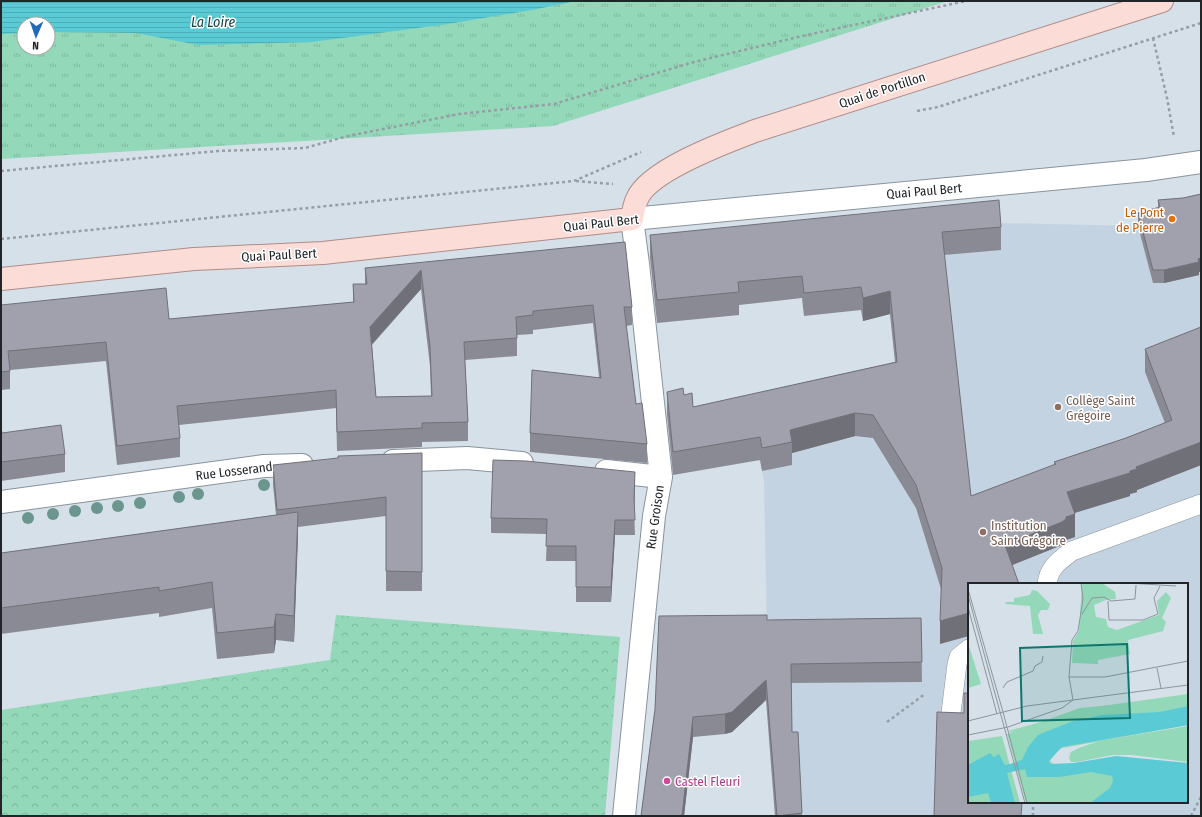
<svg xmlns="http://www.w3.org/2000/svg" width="1202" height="817" font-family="'Fira Sans Condensed',sans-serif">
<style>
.built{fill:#c3d3e1;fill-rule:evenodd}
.forest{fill:url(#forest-crowns)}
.park{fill:url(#park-tufts);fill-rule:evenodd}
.water{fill:url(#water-rules)}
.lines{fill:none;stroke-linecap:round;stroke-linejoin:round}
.lane-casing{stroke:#89939b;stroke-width:20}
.street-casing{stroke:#89939b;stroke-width:24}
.secondary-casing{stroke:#89939b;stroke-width:24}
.primary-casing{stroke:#ae8c88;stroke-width:24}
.path{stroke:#969ea5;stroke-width:2.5;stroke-dasharray:3 3;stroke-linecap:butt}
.lane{stroke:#fff;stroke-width:19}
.street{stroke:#fff;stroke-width:22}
.secondary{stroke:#fff;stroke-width:22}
.primary{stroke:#fcdcd7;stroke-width:22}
.tree{fill:#6b968d}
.wall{fill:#8a8a94;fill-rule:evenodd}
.shaded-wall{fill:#707178}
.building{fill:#a0a1ac;stroke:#707178;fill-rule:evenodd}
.food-dot{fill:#e8710a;stroke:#fff;stroke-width:1.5}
.education-dot{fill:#8d6e63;stroke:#fff;stroke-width:1.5}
.hotel-dot{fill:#d1479c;stroke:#fff;stroke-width:1.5}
.labels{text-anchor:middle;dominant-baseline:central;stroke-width:3;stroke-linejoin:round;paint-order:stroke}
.street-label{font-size:13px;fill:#212528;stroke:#fff}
.food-label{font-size:13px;fill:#c56008;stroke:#fff;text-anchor:end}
.education-label{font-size:13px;fill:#785e54;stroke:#fff;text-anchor:start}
.hotel-label{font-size:13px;fill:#b23c85;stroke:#fff;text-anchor:start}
.water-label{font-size:14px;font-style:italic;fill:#0e4347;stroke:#fff}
.inset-road{fill:none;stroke:#8e959c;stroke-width:1}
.view{fill:#0f766e;fill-opacity:0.15;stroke:#0f766e;stroke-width:2}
.inset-edge{fill:none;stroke:#212528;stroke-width:2}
</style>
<defs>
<pattern id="forest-crowns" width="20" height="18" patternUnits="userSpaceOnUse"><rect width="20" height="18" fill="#93d8b8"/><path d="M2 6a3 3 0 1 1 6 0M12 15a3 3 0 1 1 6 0" fill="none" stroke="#7eb99e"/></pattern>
<pattern id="park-tufts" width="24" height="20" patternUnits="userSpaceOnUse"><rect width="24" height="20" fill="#93d8b8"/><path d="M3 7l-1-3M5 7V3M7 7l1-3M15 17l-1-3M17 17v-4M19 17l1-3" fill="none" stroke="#7eb99e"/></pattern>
<pattern id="water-rules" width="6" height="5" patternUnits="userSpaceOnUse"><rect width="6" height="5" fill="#5acbd5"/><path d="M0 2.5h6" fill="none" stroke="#4eaeb7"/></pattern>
</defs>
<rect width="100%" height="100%" fill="#d6e0e9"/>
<!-- built -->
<path class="built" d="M1160 220 1198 272 1201 271V816H775L769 741 764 480 760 461H757L761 447 898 393 882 235 999 223 1138 226ZM969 584H1187V802H969Z"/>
<!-- forest -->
<path class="forest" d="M336 615 620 637 605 816H1V710L330 660Z"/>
<!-- park -->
<path class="park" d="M1 1H948L553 126 1 159ZM24 24H48V48H24Z"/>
<!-- water -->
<path class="water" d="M1 1H576L537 9 448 24 312 42 198 45 136 33 48 32V24H24V33L1 34Z"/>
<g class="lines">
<!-- lane casing -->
<g class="lane-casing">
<path id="lane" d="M1047 584C1049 567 1059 561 1072 551L1201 504
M950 721 957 664 959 657 969 649"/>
</g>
<!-- street casing -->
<g class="street-casing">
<path id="street" d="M393 461 467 458 522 463
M606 471 661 477
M1 502 264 466 302 465
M624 816 654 516 661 477 638 264 632 219"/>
</g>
<!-- secondary casing -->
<g class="secondary-casing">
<path id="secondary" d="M632 219 1146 170 1201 162"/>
</g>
<!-- primary casing -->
<g class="primary-casing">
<path id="primary" d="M1 279 194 259 323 253 632 219C633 213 634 205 637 199 649 170 726 142 755 131L1162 1"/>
</g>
<!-- path -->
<path class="path" d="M1153 38 1167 98 1174 137
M917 111 938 107 1201 23
M1 171 218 151 305 148 348 136 459 114 554 104 694 62 802 36 966 1
M576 181 613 184
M1 239 574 181 641 152
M887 722 925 694
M1033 816V802
M1191 816 1201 797"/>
<!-- lane -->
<use href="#lane" class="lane"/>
<!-- street -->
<use href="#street" class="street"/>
<!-- secondary -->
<use href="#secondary" class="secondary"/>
<!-- primary -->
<use href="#primary" class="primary"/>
</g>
<!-- trees -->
<g class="tree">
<circle cx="264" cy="485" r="6"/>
<circle cx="198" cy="494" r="6"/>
<circle cx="179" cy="497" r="6"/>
<circle cx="140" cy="503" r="6"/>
<circle cx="118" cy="506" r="6"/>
<circle cx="97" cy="508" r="6"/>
<circle cx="75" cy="511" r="6"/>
<circle cx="53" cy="514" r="6"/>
<circle cx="28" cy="518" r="6"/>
</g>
<!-- wall -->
<path class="wall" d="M1201 194V271L1199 272V275L1164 283H1153L1138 226V213L1158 208V200L1183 198Z
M1001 227V250L944 255 971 496 1054 465V462L1126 438 1165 423 1145 372V349L1201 465 1137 490V492L1130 494V496L1075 513V537L1066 540V542L1062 545 1012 565 940 644 941 589 916 508 873 438 855 436 792 453V465L762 471 760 460 673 475 667 415V392L684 395 693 407 895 362 890 314 863 321 861 310 804 316 802 298 739 305V315L657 323 650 258V235Z
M625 242 632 307V325L626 326 636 404 647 444V463L530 452V433L599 377 593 323 533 330V334L517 335V356L465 360 468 422V441L422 442V447L337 451 336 408 179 425 180 438V457L117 465 106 361 10 370V389L1 390V305L169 319 353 302V284H365V268ZM421 289 430 366 431 396 376 397 372 345Z
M1 427 2 433 65 454V472L1 481Z
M422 453V591H386V516L298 527 294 642 276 640 274 653 217 659 212 608 159 617V613L1 634V553L276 515 273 485V465Z
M635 487 634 507 635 535H615L611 602H576V561H546L547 534 491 533V518Z
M921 618 922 682 791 683 792 732H798L802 816H775L766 700 732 732 725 734 693 737 684 816H641L655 709 767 620Z"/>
<!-- shaded-wall -->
<path class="shaded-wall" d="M1201 258V271L1199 272V275L1164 283V270Z
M421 270V289L370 346V327Z
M890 291V314L863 321V298Z
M855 413V436L792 453V442L790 430Z
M1201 442V465L1137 490V492L1130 494V496L1067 515V492L1130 471 1136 467Z
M635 472V487L634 513V498Z
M298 512V538L294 642V616Z
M1075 514V537L1066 540V542L1062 545 1005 568V545L1066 517Z
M615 520V535L611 602V587Z
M969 613V636L940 644V621Z
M276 614V640L274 653V627Z
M766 680V700L732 732 725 734V714Z
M693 717V737L684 816H682Z"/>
<!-- building -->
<path class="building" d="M1201 194V258L1198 259 1199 262 1164 270H1153L1138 213 1160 207 1158 200 1183 198Z
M999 200 1001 227 942 232 971 496 1056 464 1054 462 1126 438 1172 420 1145 349 1201 327V442L1136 467 1137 469 1130 471V473L1067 492 1075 514 1066 517V519L1062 522 1005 545 1019 584H969V613L940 621 942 568 916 485 873 415 855 413 790 430 792 442 762 448 760 437 673 452 667 392 683 388 684 395 692 393 693 407 897 362 890 291 863 298 861 287 804 293 802 276 738 282 739 292 657 300 650 235Z
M625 242 632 307H624L636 404 642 403 647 444 530 433 532 370 601 378 593 305 533 311V315L516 317 517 338 464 342 468 422 422 423V428L337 432 336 390 177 406 180 438 117 446 106 342 8 351 10 371 1 372V305L166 288 169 319 354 302 353 284H367L365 268ZM421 270 430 347 432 396 376 397 370 327Z
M61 425 65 454 1 462V427L2 433Z
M422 453V572L386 571V497L277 510 273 465 338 458V456Z
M493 460 526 461 635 472 634 498 635 520H615L611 587H576V546H546L547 519 491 518Z
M298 512 294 616 276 614 274 627 217 633 212 582 159 591V587L1 608V553Z
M767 615V620L921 618 922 662 791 664 792 732H798L802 813 777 816 766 680 732 712 725 714 693 717 682 816H641L655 709 659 616Z
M964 693H969V802H1022L1021 816H934L937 712 964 713Z"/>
<!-- markers -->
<circle class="food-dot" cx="1172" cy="219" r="4"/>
<g class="education-dot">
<circle cx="1058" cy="407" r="4"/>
<circle cx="983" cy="532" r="4"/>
</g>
<circle class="hotel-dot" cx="667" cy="781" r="4"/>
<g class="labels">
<!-- street labels -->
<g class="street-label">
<text transform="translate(882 90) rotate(-18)">Quai de Portillon</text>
<text transform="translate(924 191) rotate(-5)">Quai Paul Bert</text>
<text transform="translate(601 223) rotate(-6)">Quai Paul Bert</text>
<text transform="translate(279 255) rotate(-3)">Quai Paul Bert</text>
<text transform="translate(234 471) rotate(-7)">Rue Losserand</text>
<text transform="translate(655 517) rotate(-82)">Rue Groison</text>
</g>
<!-- food labels -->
<g class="food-label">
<text x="1164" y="212">Le Pont<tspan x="1164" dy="15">de Pierre</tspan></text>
</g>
<!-- education labels -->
<g class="education-label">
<text x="1066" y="400">Collège Saint<tspan x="1066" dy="15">Grégoire</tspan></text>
<text x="991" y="525">Institution<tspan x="991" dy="15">Saint Grégoire</tspan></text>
</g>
<!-- hotel labels -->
<g class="hotel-label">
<text x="675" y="781">Castel Fleuri</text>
</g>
<!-- water labels -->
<g class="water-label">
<text x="213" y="22">La Loire</text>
</g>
</g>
<!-- overview -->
<g transform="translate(968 583)">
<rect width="220" height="220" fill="#d6e0e9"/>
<path d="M0 60 13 101 0 105ZM220 111V115L42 149 40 148 134 123Z" fill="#93d8b8"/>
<path d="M114 0H134L147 9 148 16 138 17 126 22 128 34 138 36 140 44 149 47 191 32 189 18 198 9 203 15 194 35 198 39 195 48 160 57 162 71 130 77V81L104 80 105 58 111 48ZM64 7 69 8 82 21 80 27H73L70 32 75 51H65L62 23 37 21 38 19H46V15L62 12ZM220 143V179L164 172H145L109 179H103L101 175 103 169 111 165 131 158Z" fill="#93d8b8"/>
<path d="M220 115V142L89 166 82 178 88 183 156 176 220 220H58L39 151 112 125ZM34 153 52 220H0V158Z" fill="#93d8b8"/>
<path d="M220 123V142L94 164 81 178 82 181 106 180 148 173 220 180V220H122L142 205 145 198 144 193 123 189 91 194H59L57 186 39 190 47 220H23L20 210 0 214V182L22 170 26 174 31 171 37 182 42 181 54 177 60 164 70 152 105 138 134 132 192 129Z" fill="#5acbd5"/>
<path class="inset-road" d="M160 0 208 3M0 6 35 129M0 12 57 220M140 18 141 37H175L190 31 186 15 192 3M0 24 29 131M114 31 124 15 136 14 143 18 167 16 168 2M189 85 193 105M101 94H137L220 78M35 105 39 99 65 88 67 83 74 79 75 73M105 117 101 94 104 57 110 48 115 16 113 0M35 129 59 220M0 138 59 123 220 102M0 152 40 144 94 125 105 117"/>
<path class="view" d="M159 61 162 135 54 138 52 65Z"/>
<rect width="220" height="220" class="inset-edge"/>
</g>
<!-- border -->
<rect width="1202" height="817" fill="none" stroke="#212528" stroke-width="4"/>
<!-- north arrow -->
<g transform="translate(36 36) rotate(182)"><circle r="19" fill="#ffffff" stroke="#a6a8a9"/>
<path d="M0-3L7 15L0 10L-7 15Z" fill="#206aba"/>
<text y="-6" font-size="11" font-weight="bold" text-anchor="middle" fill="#212528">N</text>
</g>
</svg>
